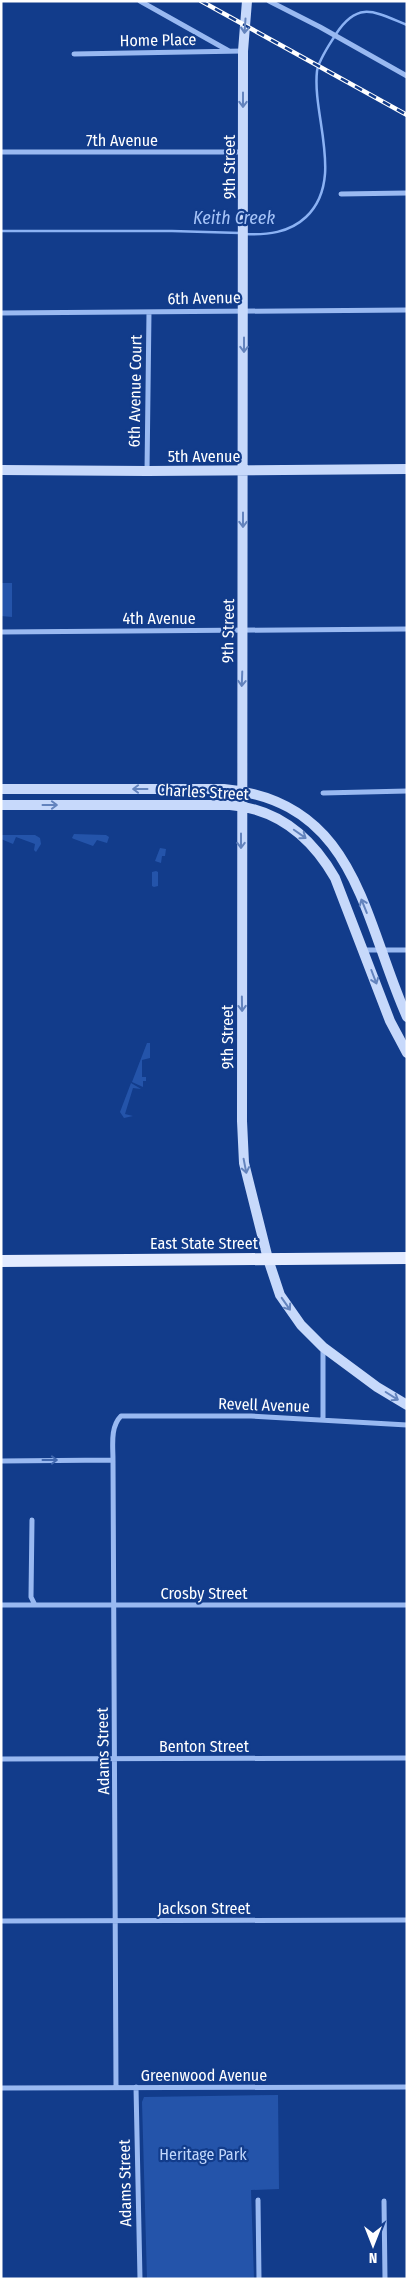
<svg xmlns="http://www.w3.org/2000/svg" width="408" height="2280" font-family="'Fira Sans Condensed',sans-serif">
<style>
.green{fill:#2454aa}
.lines{fill:none;stroke-linecap:round;stroke-linejoin:round}
.stream{stroke:#8bb2f4;stroke-width:2.5}
.street{stroke:#99b9f1;stroke-width:5}
.secondary{stroke:#c7d9fb;stroke-width:10}
.primary{stroke:#e3ebff;stroke-width:12}
.rail-casing{stroke:#fff;stroke-width:4.5}
.rail{stroke:#123c8b;stroke-width:2.5;stroke-dasharray:8;stroke-linecap:butt}
.oneway{stroke:#6383bd}
.oneway2{stroke:#4168af}
.labels{text-anchor:middle;dominant-baseline:central;stroke-width:4.5;stroke-linejoin:round;paint-order:stroke}
.street-label{font-size:16px;fill:#fff;stroke:#123c8b}
.park-label{font-size:16px;fill:#c0d6fc;stroke:#123c8b}
.water-label{font-size:18px;font-style:italic;fill:#a5c3f8;stroke:#123c8b}
</style>
<rect width="100%" height="100%" fill="#123c8b"/>
<!-- green -->
<path class="green" d="M1 583H12V617L1 616Z
M74 834 106 835 109 837 107 843 97 840 93 846 74 839 72 838Z
M1 835H35L40 838 41 844 36 852 34 850 35 844 16 837 13 844 1 839Z
M160 848 166 849 165 856H162L161 863 155 861Z
M156 871 158 872V886L154 887 152 886V872Z
M147 1043H150V1058L142 1060V1077H146V1081H143V1087L132 1082Z
M131 1083 141 1089 133 1088 125 1114 133 1116 124 1118 120 1112Z
M278 2095 279 2189 251 2190 254 2279H147L142 2102 144 2097Z"/>
<g class="lines">
<!-- stream -->
<path class="stream" d="M1 231H172L240 233
M245 234C267 235 289 233 306 217 345 180 312 117 317 71 319 59 330 44 336 34 358 0 375 12 407 25"/>
<!-- street -->
<path class="street" d="M140 1 229 51
M269 1 320 27 407 76
M74 54 243 51
M1 152H243
M341 194 407 193
M1 313 407 310
M147 471 149 312
M1 632 407 629
M323 793 407 791
M364 950H407
M323 1347V1419
M1 1461 113 1460
M32 1520 31 1597 35 1605
M1 1605H407
M1 1759 407 1758
M1 1921 407 1920
M116 2087 113 1460C113 1446 110 1427 121 1416H251L407 1425
M136 2087 140 2279
M1 2088 407 2087
M258 2200 259 2279
M384 2201 385 2279"/>
<!-- secondary -->
<path class="secondary" d="M247 1 243 51 242 1121 244 1163 268 1259 280 1295 301 1325 323 1347 377 1387 407 1405
M1 470 147 471 407 469
M1 789H224C357 801 363 919 407 1017
M1 805H230C278 809 312 838 335 878L390 1021 407 1053"/>
<!-- primary -->
<path class="primary" d="M1 1261 407 1258"/>
<!-- rail casing -->
<g class="rail-casing">
<path id="rail" d="M201 1 407 115"/>
</g>
<!-- rail -->
<use href="#rail" class="rail"/>
</g>
<!-- one-way arrows -->
<defs><path id="oneway-shaft" d="M-6 0H5M1.5-3L5.5 0L1.5 3" fill="none" stroke-width="1.6" stroke-linecap="round" stroke-linejoin="round" transform="scale(1.25)"/></defs>
<g class="oneway">
<use href="#oneway-shaft" transform="translate(245 26) rotate(94)"/>
<use href="#oneway-shaft" transform="translate(243 100) rotate(90)"/>
<use href="#oneway-shaft" transform="translate(244 345) rotate(90)"/>
<use href="#oneway-shaft" transform="translate(243 520) rotate(90)"/>
<use href="#oneway-shaft" transform="translate(242 679) rotate(92)"/>
<use href="#oneway-shaft" transform="translate(140 789) rotate(180)"/>
<use href="#oneway-shaft" transform="translate(50 805)"/>
<use href="#oneway-shaft" transform="translate(300 834) rotate(35)"/>
<use href="#oneway-shaft" transform="translate(241 841) rotate(90)"/>
<use href="#oneway-shaft" transform="translate(364 906) rotate(-112)"/>
<use href="#oneway-shaft" transform="translate(374 977) rotate(69)"/>
<use href="#oneway-shaft" transform="translate(242 1004) rotate(89)"/>
<use href="#oneway-shaft" transform="translate(245 1166) rotate(79)"/>
<use href="#oneway-shaft" transform="translate(286 1304) rotate(55)"/>
<use href="#oneway-shaft" transform="translate(392 1396) rotate(32)"/>
</g>
<use class="oneway2" href="#oneway-shaft" transform="translate(50 1460)"/>
<g class="labels">
<!-- street labels -->
<g class="street-label">
<text transform="translate(158 40) rotate(-1)">Home Place</text>
<text x="122" y="140">7th Avenue</text>
<text transform="translate(229 167) rotate(-90)">9th Street</text>
<text transform="translate(204 298) rotate(-1)">6th Avenue</text>
<text transform="translate(135 391) rotate(-89)">6th Avenue Court</text>
<text x="204" y="456">5th Avenue</text>
<text x="159" y="618">4th Avenue</text>
<text transform="translate(228 631) rotate(-89)">9th Street</text>
<text transform="translate(203 792) rotate(3)">Charles Street</text>
<text transform="translate(227 1037) rotate(-90)">9th Street</text>
<text x="204" y="1243">East State Street</text>
<text transform="translate(264 1405) rotate(2)">Revell Avenue</text>
<text x="204" y="1593">Crosby Street</text>
<text x="204" y="1746">Benton Street</text>
<text transform="translate(103 1751) rotate(-91)">Adams Street</text>
<text x="204" y="1908">Jackson Street</text>
<text x="204" y="2075">Greenwood Avenue</text>
<text transform="translate(125 2183) rotate(-91)">Adams Street</text>
</g>
<!-- park labels -->
<g class="park-label">
<text x="203" y="2154">Heritage Park</text>
</g>
<!-- water labels -->
<g class="water-label">
<text x="234" y="218">Keith Creek</text>
</g>
</g>
<!-- border -->
<rect width="408" height="2280" fill="none" stroke="#ffffff" stroke-width="5"/>
<!-- north arrow -->
<g transform="translate(373 2245) rotate(180)" stroke="#123c8b" stroke-width="4" paint-order="stroke">
<path d="M0-4L9 19L0 12L-9 19Z" fill="#ffffff"/>
<text y="-8" font-size="14" font-weight="bold" text-anchor="middle" fill="#ffffff">N</text>
</g>
</svg>
